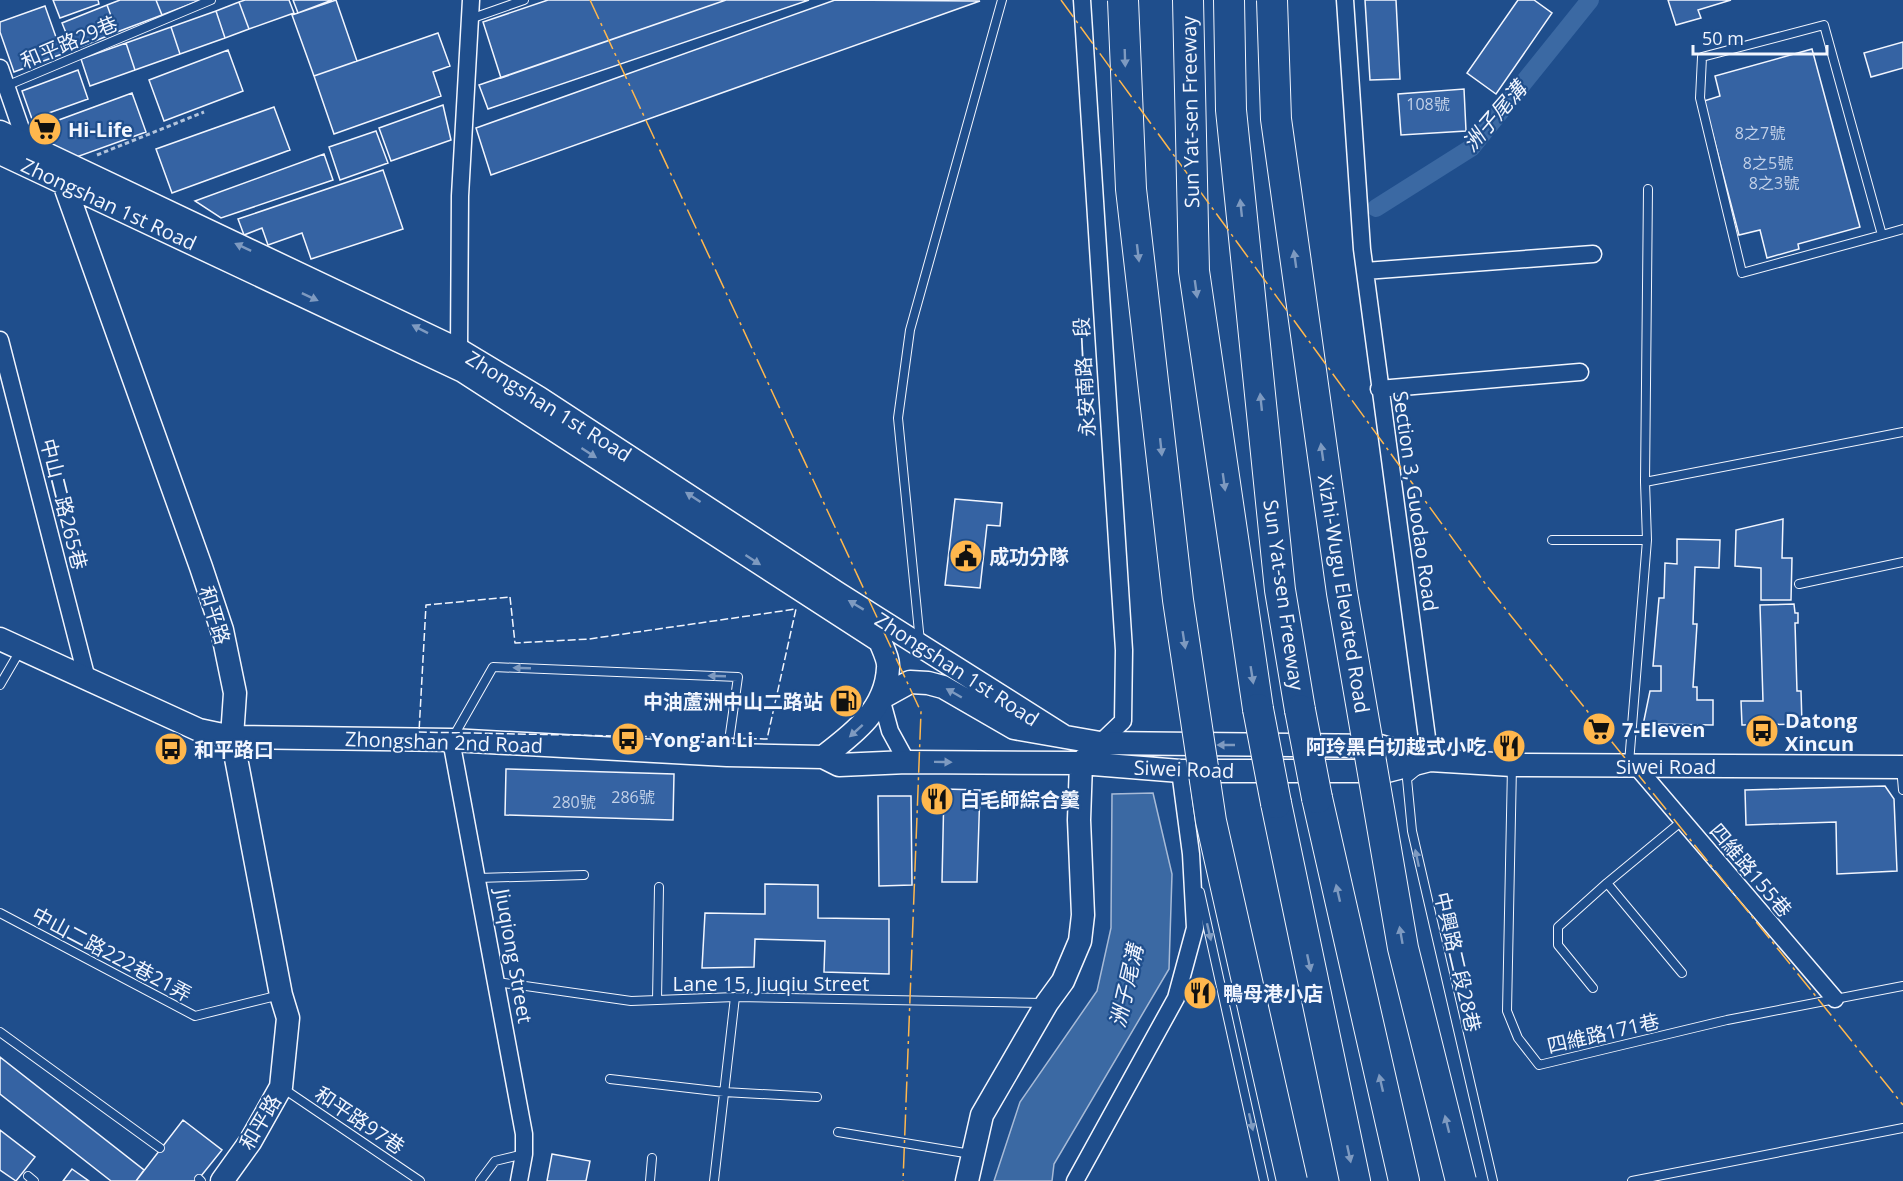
<svg xmlns="http://www.w3.org/2000/svg" width="1903" height="1181" font-family="'Open Sans','Noto Sans TC',sans-serif">
<style>
.water{fill:#3b69a3;stroke:#a8bbd7;stroke-width:1.5}
.lines{fill:none;stroke-linecap:round;stroke-linejoin:round}
.canal{stroke:#3b69a3;stroke-width:18}
.building{fill:#3563a3;stroke:#f2f6ff;stroke-width:1.5}
.lane-casing{stroke:#f2f6ff;stroke-width:10}
.street-casing{stroke:#f2f6ff;stroke-width:19}
.secondary-casing{stroke:#f2f6ff;stroke-width:25}
.highway-casing{stroke:#f2f6ff;stroke-width:32}
.path{stroke:#b3c4dc;stroke-width:3;stroke-dasharray:4.5 3;stroke-linecap:butt}
.lane{stroke:#1f4e8c;stroke-width:8}
.street{stroke:#1f4e8c;stroke-width:16}
.secondary{stroke:#1f4e8c;stroke-width:22}
.highway{stroke:#1f4e8c;stroke-width:30}
.highway-bridge-casing{stroke:#f2f6ff;stroke-width:32;stroke-linecap:butt}
.highway-bridge{stroke:#1f4e8c;stroke-width:30}
.fence{stroke:#f2f6ff;stroke-width:1.5;stroke-dasharray:8 3;stroke-linecap:butt}
.power{stroke:#ffb74d;stroke-width:1.5;stroke-dasharray:21 4.5 3 4.5;stroke-linecap:butt}
.oneway{fill:#7e9ac0}
.labels{text-anchor:middle;dominant-baseline:central;stroke-width:4.5;stroke-linejoin:round;paint-order:stroke}
.number-label{font-size:16px;fill:#c3d1e8}
.street-label{font-size:20px;fill:#f2f6ff;stroke:#1f4e8c}
.poi-label{font-size:20px;font-weight:bold;fill:#f2f6ff;stroke:#1f4e8c;text-anchor:start}
.water-label{font-size:21px;font-style:italic;fill:#f2f6ff;stroke:#1f4e8c}
</style>
<rect width="100%" height="100%" fill="#1f4e8c"/>
<!-- water -->
<path class="water" d="M1153 793 1172 874 1169 969 1054 1164 1052 1181H994L1020 1102 1097 991 1111 928 1112 794Z"/>
<g class="lines">
<!-- canal -->
<path class="canal" d="M1376 208 1471 148 1590 0"/>
</g>
<!-- building -->
<path class="building" d="M53 0H98L99 4 60 18Z
M120 0H156L162 15 117 32 107 5Z
M156 0H201L162 15Z
M245 0H289L294 13 249 29 239 2Z
M293 0H332L298 13Z
M336 0 357 61 314 76 292 15Z
M548 0H726L501 78 483 22Z
M726 0H809L488 109 479 85Z
M835 0 980 1 491 175 476 128Z
M1365 0H1396L1400 79 1370 80Z
M1518 0H1534L1552 13 1496 94 1467 73Z
M1668 0H1731L1698 10 1701 18 1676 25Z
M239 2 249 29 225 38 216 11Z
M107 5 117 32 73 50 62 23Z
M45 6 62 54 14 72 0 32V22Z
M216 11 225 38 180 54 171 27Z
M171 27 180 54 135 70 126 43Z
M438 33 450 66 433 72 441 96 334 134 314 76Z
M1903 42V68L1871 77 1864 53Z
M126 43 135 70 90 86 81 59Z
M1812 49 1860 227 1798 244 1799 249 1767 258 1760 230 1739 235 1704 101 1720 96 1715 76Z
M228 50 243 91 164 121 149 80Z
M78 70 88 99 32 119 22 91Z
M1464 89 1466 131 1401 135 1398 94Z
M132 93 146 132 71 159 47 146 37 128Z
M443 105 451 140 391 161 379 128Z
M274 107 290 150 172 193 156 149Z
M376 131 388 163 340 180 329 147Z
M324 154 333 180 221 218 195 201Z
M383 170 403 229 311 259 302 233 268 245 262 228 244 235 238 219Z
M955 499 1002 503 1000 526 987 525 980 588 945 585Z
M1783 519 1782 558H1792L1791 600H1761V568L1735 566 1736 530Z
M1677 539 1720 540 1719 568 1695 567 1693 624H1697L1693 687H1697V700H1713V725L1654 724 1653 732 1642 730 1650 691H1661V666H1653L1659 598H1664L1665 563 1677 564Z
M1794 604 1795 613H1798V623H1795L1797 691H1801L1802 724 1742 725 1741 701H1763L1760 605Z
M506 769 674 774 673 820 505 815Z
M1885 786 1894 799 1897 871 1837 874 1836 822 1746 825 1745 790Z
M944 789 980 790 977 882H942Z
M878 796H911L912 885 879 886Z
M765 884 818 885V918L889 919V974L824 972 825 941 755 939 754 967 702 968 705 913 765 914Z
M0 1057 144 1170 136 1181H111L0 1094Z
M183 1120 222 1150 197 1181H136Z
M0 1130 35 1157 16 1181 0 1170Z
M552 1154 590 1161 586 1181H547Z
M72 1169 89 1181H63Z"/>
<g class="lines">
<!-- lane casing -->
<g class="lane-casing">
<path id="lane" d="M470 19 524 0
M6 86 211 0
M1882 235 1824 25 1702 57 1700 98 1742 273 1882 235 1903 229
M1645 482 1903 432
M1552 540H1647
M1799 584 1903 562
M920 642 898 418 910 330 1002 0
M0 685 21 649
M452 739 493 667 738 677 727 755
M1629 763 1647 540 1645 482 1648 189
M1512 766 1507 1011 1518 1038 1539 1065 1727 1020 1903 986
M1901 767 1903 790
M1418 770 1407 779 1412 831 1493 1181
M478 878 584 875
M1607 883 1682 973
M1200 892 1264 1181
M0 913 195 1016 280 995
M497 982 631 1001 735 997 1043 1003
M1593 988 1558 945V927L1607 883 1682 821
M657 1000 659 887
M0 1032 160 1148
M610 1079 724 1092 817 1097
M281 1087 420 1181
M838 1132 971 1154
M28 1176 34 1181
M199 1179 201 1181
M480 1181 495 1161 524 1154
M650 1181 652 1158
M714 1181 735 997
M1632 1181 1903 1128"/>
</g>
<!-- street casing -->
<g class="street-casing">
<path id="street" d="M1082 0 1124 650 1123 721 1100 743
M1345 0 1362 249 1430 760
M0 68 26 143
M1365 271 1593 254
M0 340 87 679
M459 350 460 196 471 0
M1379 389 1580 372
M881 698 890 731 907 762
M451 740 524 1134V1154L519 1181
M1636 766 1835 999
M1075 1181 1176 998 1195 928 1191 854 1180 771"/>
</g>
<!-- secondary casing -->
<g class="secondary-casing">
<path id="secondary" d="M0 132 459 350 539 398 837 593 1065 737
M0 153 463 371 880 641C883 649 889 660 888 668 886 710 853 734 823 757
M60 180 65 186 201 567 222 630 235 693 232 737 281 995 288 1018 281 1087 250 1142 222 1181
M0 639 199 730 232 737 451 740 727 755 823 757 839 765 907 762 1081 763 1180 771H1387L1430 760
M881 698 910 682 928 683 943 687 1014 728 1100 743 1380 746 1430 760 1512 765 1903 767
M967 1181 982 1115 1047 1003 1063 981 1080 941 1083 915 1079 820 1081 763 1091 753"/>
</g>
<!-- highway casing -->
<g class="highway-casing">
<path id="highway" d="M1188 0 1194 271 1258 709
M1229 0 1231 110 1280 590 1300 710
M1317 798 1404 1181
M1276 803 1355 1181"/>
</g>
<!-- path -->
<path class="path" d="M97 155 204 112"/>
<!-- lane -->
<use href="#lane" class="lane"/>
<!-- street -->
<use href="#street" class="street"/>
<!-- secondary -->
<use href="#secondary" class="secondary"/>
<!-- highway -->
<use href="#highway" class="highway"/>
<!-- highway-bridge casing -->
<g class="highway-bridge-casing">
<path id="highway-bridge" d="M1123 0 1131 189 1178 600 1211 821 1292 1181
M1272 0 1276 119 1342 593 1403 948 1461 1181
M1258 709 1276 803
M1300 710 1317 798"/>
</g>
<!-- highway-bridge -->
<use href="#highway-bridge" class="highway-bridge"/>
<!-- fence -->
<path class="fence" d="M510 597 515 643 589 639 796 609 767 739 419 732 426 605Z"/>
<!-- power -->
<path class="power" d="M590 0 921 712 903 1181
M1061 0 1487 586 1903 1105"/>
</g>
<!-- one-way arrows -->
<defs><path id="oneway-solid" d="M-6-.8H1V-3.2L6.5 0L1 3.2V.8H-6Z" transform="scale(1.5)"/></defs>
<g class="oneway">
<use href="#oneway-solid" transform="translate(1125 58) rotate(88)"/>
<use href="#oneway-solid" transform="translate(1241 208) rotate(-96)"/>
<use href="#oneway-solid" transform="translate(243 247) rotate(-155)"/>
<use href="#oneway-solid" transform="translate(1138 253) rotate(83)"/>
<use href="#oneway-solid" transform="translate(1295 259) rotate(-98)"/>
<use href="#oneway-solid" transform="translate(1196 289) rotate(82)"/>
<use href="#oneway-solid" transform="translate(310 297) rotate(25)"/>
<use href="#oneway-solid" transform="translate(420 329) rotate(-153)"/>
<use href="#oneway-solid" transform="translate(1261 402) rotate(-96)"/>
<use href="#oneway-solid" transform="translate(1161 447) rotate(84)"/>
<use href="#oneway-solid" transform="translate(1322 452) rotate(-98)"/>
<use href="#oneway-solid" transform="translate(589 453) rotate(33)"/>
<use href="#oneway-solid" transform="translate(1224 482) rotate(82)"/>
<use href="#oneway-solid" transform="translate(693 497) rotate(-147)"/>
<use href="#oneway-solid" transform="translate(753 560) rotate(33)"/>
<use href="#oneway-solid" transform="translate(856 605) rotate(-149)"/>
<use href="#oneway-solid" transform="translate(1184 640) rotate(81)"/>
<use href="#oneway-solid" transform="translate(522 668) rotate(-178)"/>
<use href="#oneway-solid" transform="translate(1252 675) rotate(81)"/>
<use href="#oneway-solid" transform="translate(717 676) rotate(-178)"/>
<use href="#oneway-solid" transform="translate(954 693) rotate(-150)"/>
<use href="#oneway-solid" transform="translate(856 731) rotate(138)"/>
<use href="#oneway-solid" transform="translate(1226 745) rotate(-180)"/>
<use href="#oneway-solid" transform="translate(943 762) rotate(1)"/>
<use href="#oneway-solid" transform="translate(1417 858) rotate(-102)"/>
<use href="#oneway-solid" transform="translate(1338 893) rotate(-103)"/>
<use href="#oneway-solid" transform="translate(1209 932) rotate(77)"/>
<use href="#oneway-solid" transform="translate(1401 935) rotate(-100)"/>
<use href="#oneway-solid" transform="translate(1309 963) rotate(78)"/>
<use href="#oneway-solid" transform="translate(1381 1083) rotate(-103)"/>
<use href="#oneway-solid" transform="translate(1251 1122) rotate(77)"/>
<use href="#oneway-solid" transform="translate(1447 1124) rotate(-104)"/>
<use href="#oneway-solid" transform="translate(1349 1154) rotate(78)"/>
</g>
<!-- icons -->
<defs>
<g id="supermarket-disc" transform="scale(1.725)"><circle r="9.5" fill="#ffb74d" stroke="#1f4e8c"/><path d="M-6-5.5h2.5l.6 2H6L4.5 2H-2.5L-4.4-4H-6ZM-1.5 3.2a1.3 1.3 0 1 0 .1 0ZM3 3.2a1.3 1.3 0 1 0 .1 0Z" fill="#111"/></g>
<g id="civic-disc" transform="scale(1.725)"><circle r="9.5" fill="#ffb74d" stroke="#1f4e8c"/><path d="M-.6-6.5H3V-4.5H.6V-3L4-1V1h2V6H-6V1h2V-1L-.6-3ZM-1.2 2.5V6h2.4V2.5Z" fill="#111"/></g>
<g id="fuel-disc" transform="scale(1.725)"><circle r="9.5" fill="#ffb74d" stroke="#1f4e8c"/><path d="M-5.5-6h7V0h2V4h1.3V-2.5L3-4.5l.8-.8L6-3V5H2.5V1h-1V6h-7ZM-4.2-4.7v3.2H.2V-4.7Z" fill="#111"/></g>
<g id="bus-disc" transform="scale(1.725)"><circle r="9.5" fill="#ffb74d" stroke="#1f4e8c"/><path d="M-5-6H5V4H4V6H2V4H-2V6H-4V4H-5ZM-3.5-4V0h7V-4ZM-3.5 1.2v1.5H-2V1.2ZM2 1.2v1.5H3.5V1.2Z" fill="#111"/></g>
<g id="restaurant-disc" transform="scale(1.725)"><circle r="9.5" fill="#ffb74d" stroke="#1f4e8c"/><path d="M-5-6h1v4h1v-4h1v4h1v-4h1v5L-1.5 .5V6h-2V.5L-5-1ZM5-6V6H3V1.5H1.5Q1.5-4 5-6Z" fill="#111"/></g>
</defs>
<g fill-rule="evenodd">
<use href="#supermarket-disc" x="45" y="129"/>
<use href="#civic-disc" x="966" y="556"/>
<use href="#fuel-disc" x="846" y="701"/>
<use href="#supermarket-disc" x="1599" y="729"/>
<use href="#bus-disc" x="1762" y="731"/>
<use href="#bus-disc" x="628" y="739"/>
<use href="#restaurant-disc" x="1509" y="746"/>
<use href="#bus-disc" x="171" y="749"/>
<use href="#restaurant-disc" x="937" y="799"/>
<use href="#restaurant-disc" x="1200" y="993"/>
</g>
<g class="labels">
<!-- number labels -->
<g class="number-label">
<text x="1428" y="104">108號</text>
<text x="1760" y="133">8之7號</text>
<text x="1768" y="163">8之5號</text>
<text x="1774" y="183">8之3號</text>
<text x="633" y="797">286號</text>
<text x="574" y="802">280號</text>
</g>
<!-- street labels -->
<g class="street-label">
<text transform="translate(69 42) rotate(-23)">和平路29巷</text>
<text transform="translate(1190 112) rotate(-91)">Sun Yat-sen Freeway</text>
<text transform="translate(109 204) rotate(25)">Zhongshan 1st Road</text>
<text transform="translate(1084 377) rotate(-93)">永安南路一段</text>
<text transform="translate(549 406) rotate(32)">Zhongshan 1st Road</text>
<text transform="translate(1416 501) rotate(82)">Section 3, Guodao Road</text>
<text transform="translate(64 504) rotate(76)">中山二路265巷</text>
<text transform="translate(1344 594) rotate(81)">Xizhi-Wugu Elevated Road</text>
<text transform="translate(1284 595) rotate(82)">Sun Yat-sen Freeway</text>
<text transform="translate(215 615) rotate(73)">和平路</text>
<text transform="translate(957 669) rotate(33)">Zhongshan 1st Road</text>
<text transform="translate(444 742) rotate(2)">Zhongshan 2nd Road</text>
<text x="1666" y="766">Siwei Road</text>
<text transform="translate(1184 769) rotate(2)">Siwei Road</text>
<text transform="translate(1751 870) rotate(50)">四維路155巷</text>
<text transform="translate(112 954) rotate(28)">中山二路222巷21弄</text>
<text transform="translate(514 956) rotate(80)">Jiuqiong Street</text>
<text transform="translate(1458 962) rotate(77)">中興路二段28巷</text>
<text x="771" y="983">Lane 15, Jiuqiu Street</text>
<text transform="translate(1603 1033) rotate(-13)">四維路171巷</text>
<text transform="translate(360 1120) rotate(34)">和平路97巷</text>
<text transform="translate(260 1122) rotate(-59)">和平路</text>
</g>
<!-- poi labels -->
<g class="poi-label">
<text x="68" y="129">Hi-Life</text>
<text x="989" y="556">成功分隊</text>
<text x="823" y="701" text-anchor="end">中油蘆洲中山二路站</text>
<text x="1785" y="720">Datong<tspan x="1785" dy="23">Xincun</tspan></text>
<text x="1622" y="729">7-Eleven</text>
<text x="651" y="739">Yong'an Li</text>
<text x="1486" y="746" text-anchor="end">阿玲黑白切越式小吃</text>
<text x="194" y="749">和平路口</text>
<text x="960" y="799">白毛師綜合羹</text>
<text x="1223" y="993">鴨母港小店</text>
</g>
<!-- water labels -->
<g class="water-label">
<text transform="translate(1494 116) rotate(-49)">洲子尾溝</text>
<text transform="translate(1126 986) rotate(-77)">洲子尾溝</text>
</g>
</g>
<!-- scale -->
<path d="M1693 45v9h134v-9" fill="none" stroke="#f2f6ff" stroke-width="3"/>
<text x="1702" y="45" font-size="18" fill="#f2f6ff" stroke="#1f4e8c" stroke-width="4.5" paint-order="stroke">50 m</text>
</svg>
